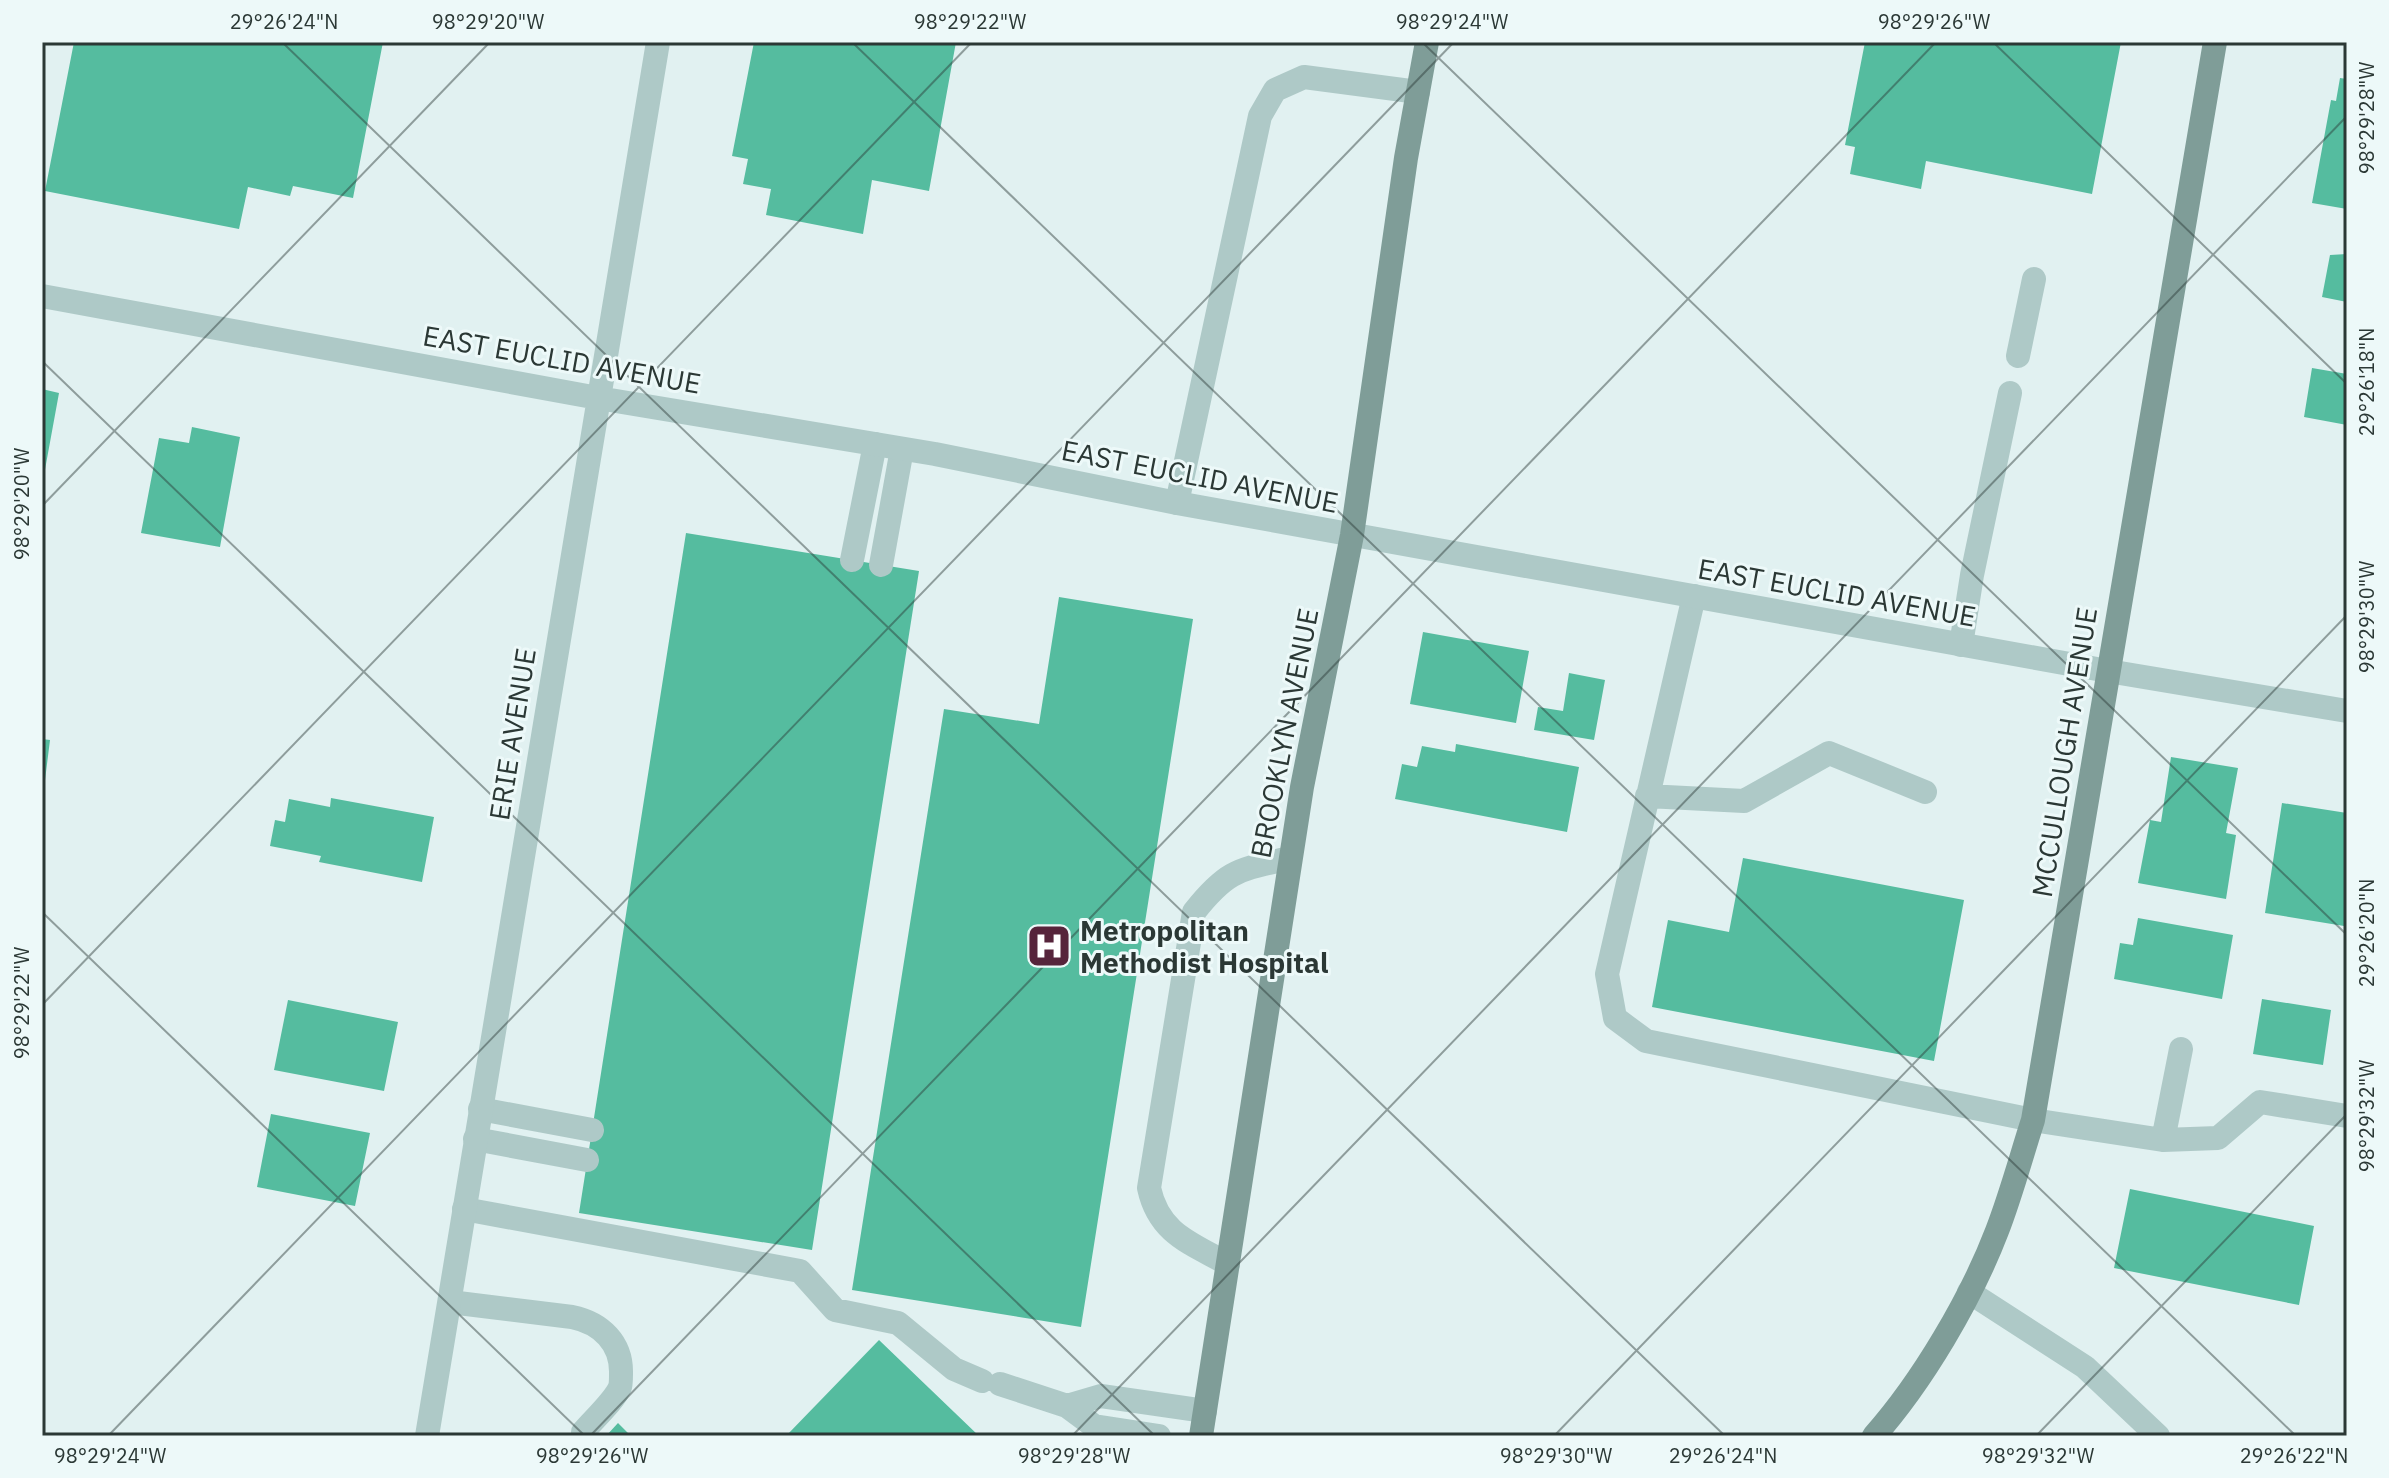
<svg xmlns="http://www.w3.org/2000/svg" width="2389" height="1478" font-family="'IBM Plex Sans',sans-serif">
<style>
.building{fill:#55bc9f}
.lines{fill:none;stroke-linecap:round;stroke-linejoin:round}
.lane{stroke:#aec9c7;stroke-width:24}
.street{stroke:#aec9c7;stroke-width:24}
.secondary{stroke:#7f9d98;stroke-width:24}
.ticks{fill:none;stroke:#2b3835;stroke-width:2;stroke-opacity:0.45}
.labels{text-anchor:middle;dominant-baseline:central;stroke-width:6;stroke-linejoin:round;paint-order:stroke}
.street-label{font-size:28px;fill:#2b3835;stroke:#edf9f9}
.poi-label{font-size:28px;font-weight:bold;fill:#2b3835;stroke:#edf9f9;text-anchor:start}
.neatline{fill:none;stroke:#2b3835;stroke-width:3}
.ticks-label{font-size:20px;text-anchor:middle;fill:#2b3835}
</style>
<rect width="100%" height="100%" fill="#e1f1f1"/>
<!-- building -->
<path class="building" d="M74 42H383L353 198 293 186 290 196 248 187 239 229 45 191Z
M754 42H956L929 191 872 180 863 234 766 215 771 189 743 184 748 159 732 156Z
M1865 42H2121L2092 194 1926 161 1921 189 1850 174 1855 147 1845 145Z
M2340 78 2347 79V209L2312 203 2331 100 2336 101Z
M2347 254V302L2322 297 2330 255Z
M2312 368 2347 374V425L2304 417Z
M42 389 59 393 44 475H42Z
M192 427 240 437 220 547 141 533 159 438 189 443Z
M686 533 919 571 812 1250 579 1213Z
M1059 597 1193 619 1081 1327 852 1290 944 709 1039 724Z
M1423 632 1529 651 1516 723 1410 704Z
M1569 673 1605 680 1594 740 1534 730 1538 707 1563 711Z
M42 739 50 740 44 788 42 787Z
M1456 744 1579 767 1567 832 1395 799 1402 764 1417 767 1422 746 1455 752Z
M2171 757 2238 768 2226 833 2236 835 2226 899 2138 883 2150 820 2161 822Z
M331 798 434 817 422 882 319 862 321 856 270 846 275 820 285 822 289 799 330 807Z
M2282 803 2347 813V905L2344 926 2265 913Z
M1743 858 1964 900 1934 1061 1652 1007 1668 920 1729 932Z
M2138 918 2233 935 2222 999 2114 979 2120 943 2133 945Z
M2262 999 2331 1010 2323 1065 2253 1054Z
M288 1000 398 1022 384 1091 274 1070Z
M271 1114 370 1133 355 1206 257 1187Z
M2130 1189 2314 1226 2299 1305 2114 1268Z
M879 1340 979 1436H786Z
M618 1423 631 1436H606Z"/>
<g class="lines">
<!-- lane -->
<path class="lane" d="M2018 356 2034 279
M1177 503 1260 116 1275 90 1304 77 1418 92
M852 560 875 444
M881 565 902 449
M1694 596 1607 974 1615 1018 1646 1041 2033 1120 2163 1140 2218 1138 2260 1102 2347 1116
M1961 645 1972 575 2010 393
M1647 796 1744 801 1829 753 1925 792
M480 1109 592 1130
M475 1139 587 1160
M2163 1140 2181 1049
M464 1209 800 1271 835 1310 898 1323 954 1369 982 1381
M1228 1264C1191 1243 1159 1234 1149 1188L1194 912C1228 869 1239 870 1290 858
M450 1302 572 1317C601 1323 622 1343 621 1374 621 1377 621 1385 620 1387 615 1400 593 1420 583 1432
M1000 1384 1067 1406
M1159 1436 1094 1426 1067 1406 1101 1396 1205 1411"/>
<!-- street -->
<path class="street" d="M42 296 598 398 935 454 1177 503 2108 671 2347 711
M1969 1292 2085 1367 2158 1436
M427 1436 658 42"/>
<!-- secondary -->
<path class="secondary" d="M1201 1436 1302 787 1352 535 1406 158 1427 42
M1874 1436C1922 1382 1971 1299 1997 1231 2011 1195 2021 1157 2033 1120L2215 42"/>
</g>
<!-- ticks -->
<path class="ticks" d="M282 42 1725 1436M852 42 2296 1436M1422 42 2347 935M1993 42 2347 384M42 361 1155 1436M42 506 490 42M42 912 585 1436M42 1005 972 42M108 1436 1454 42M590 1436 1936 42M1072 1436 2347 116M1554 1436 2347 615M2036 1436 2347 1114"/>
<!-- icons -->
<defs>
<g id="hospital-square" transform="scale(2.3)"><rect x="-9" y="-9" width="18" height="18" rx="4" fill="#56243b" stroke="#edf9f9"/><path d="M-5-5h3v3.5h4V-5h3V5h-3V1.5h-4V5h-3Z" fill="#fff"/></g>
</defs>
<g fill-rule="evenodd">
<use href="#hospital-square" x="1049" y="946"/>
</g>
<g class="labels">
<!-- street labels -->
<g class="street-label">
<text transform="translate(562 359) rotate(10)">EAST EUCLID AVENUE</text>
<text transform="translate(1200 476) rotate(11)">EAST EUCLID AVENUE</text>
<text transform="translate(1837 592) rotate(10)">EAST EUCLID AVENUE</text>
<text transform="translate(1284 733) rotate(-79)">BROOKLYN AVENUE</text>
<text transform="translate(512 734) rotate(-81)">ERIE AVENUE</text>
<text transform="translate(2064 752) rotate(-81)">MCCULLOUGH AVENUE</text>
</g>
<!-- poi labels -->
<g class="poi-label">
<text x="1080" y="930">Metropolitan<tspan x="1080" dy="32">Methodist Hospital</tspan></text>
</g>
</g>
<!-- border -->
<rect width="2389" height="1478" fill="none" stroke="#edf9f9" stroke-width="88"/>
<rect x="44" y="44" width="2301" height="1390" class="neatline"/>
<g class="ticks-label">
<text x="284" y="29">29°26'24"N</text>
<text x="488" y="29">98°29'20"W</text>
<text x="970" y="29">98°29'22"W</text>
<text x="1452" y="29">98°29'24"W</text>
<text x="1934" y="29">98°29'26"W</text>
<text transform="translate(2367 118) rotate(-90)" y="7">98°29'28"W</text>
<text transform="translate(2367 382) rotate(-90)" y="7">29°26'18"N</text>
<text transform="translate(22 504) rotate(-90)" y="7">98°29'20"W</text>
<text transform="translate(2367 617) rotate(-90)" y="7">98°29'30"W</text>
<text transform="translate(2367 933) rotate(-90)" y="7">29°26'20"N</text>
<text transform="translate(22 1003) rotate(-90)" y="7">98°29'22"W</text>
<text transform="translate(2367 1116) rotate(-90)" y="7">98°29'32"W</text>
<text x="110" y="1463">98°29'24"W</text>
<text x="592" y="1463">98°29'26"W</text>
<text x="1074" y="1463">98°29'28"W</text>
<text x="1556" y="1463">98°29'30"W</text>
<text x="1723" y="1463">29°26'24"N</text>
<text x="2038" y="1463">98°29'32"W</text>
<text x="2294" y="1463">29°26'22"N</text>
</g>
</svg>
